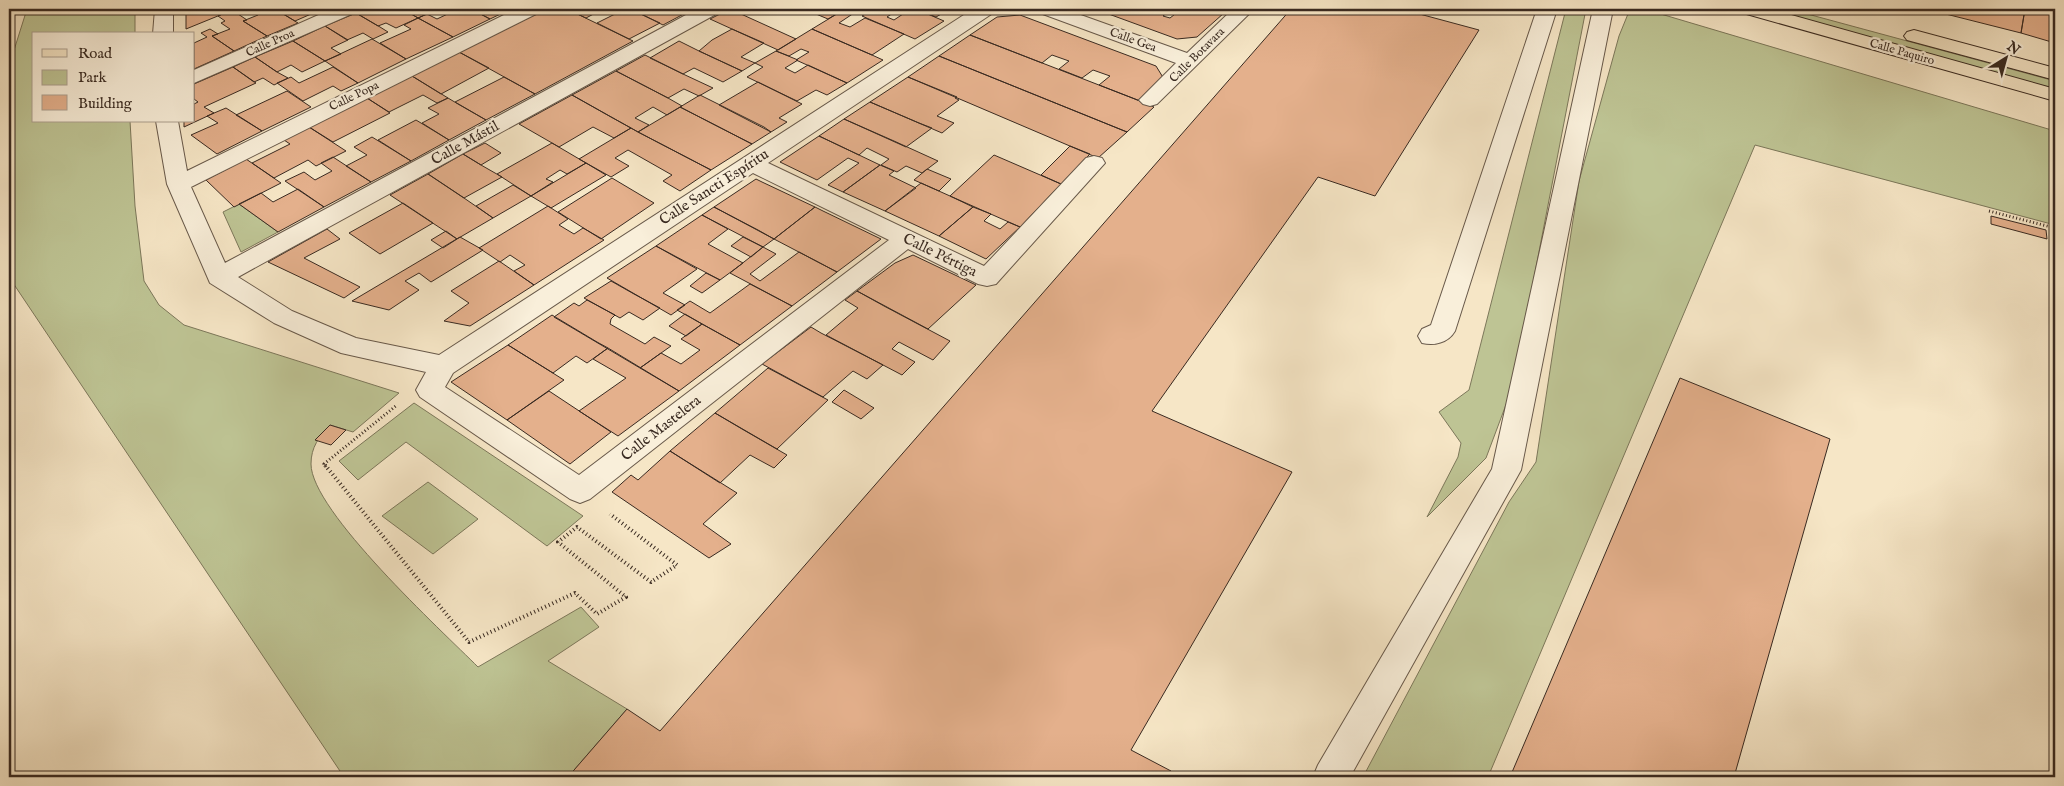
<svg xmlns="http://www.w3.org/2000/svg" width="2064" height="786" font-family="'IM FELL English',serif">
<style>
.green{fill:#bec494;stroke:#7c775a}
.building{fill:#e4b08c;stroke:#392a21;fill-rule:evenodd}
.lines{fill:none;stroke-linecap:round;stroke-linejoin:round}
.minor-casing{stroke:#68594a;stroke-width:2}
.major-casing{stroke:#392a21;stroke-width:2}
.path-far1{stroke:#392a21;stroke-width:3;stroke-dasharray:1 2.5;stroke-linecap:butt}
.path{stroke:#392a21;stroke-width:4;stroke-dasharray:1 3;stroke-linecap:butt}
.minor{fill:#f9efda;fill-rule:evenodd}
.major{fill:#f6e6c6;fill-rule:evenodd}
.labels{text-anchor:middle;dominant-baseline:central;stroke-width:4.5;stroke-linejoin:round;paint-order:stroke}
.far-street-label{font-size:12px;fill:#392a21;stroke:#f9efda}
.street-label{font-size:15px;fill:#392a21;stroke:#f9efda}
</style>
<rect width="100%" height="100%" fill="#f6e6c6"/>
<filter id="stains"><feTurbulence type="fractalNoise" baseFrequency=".004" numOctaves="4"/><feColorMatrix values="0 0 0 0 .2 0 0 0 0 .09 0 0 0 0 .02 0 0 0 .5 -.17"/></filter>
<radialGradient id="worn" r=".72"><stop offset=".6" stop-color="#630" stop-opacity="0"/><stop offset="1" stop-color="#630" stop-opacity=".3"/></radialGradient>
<!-- green -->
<path class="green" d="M27 9H135V34H34V121H130L135 206 144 281 159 305 184 325 399 393 353 432 330 425C319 437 311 447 311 464 311 511 442 631 478 667L581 607 599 627 548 661 627 709 568 777H344L9 277V66Z
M1566 9H1586L1513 386 1486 458 1427 517 1458 457 1461 443 1439 412 1469 390Z
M1630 9H1644L2055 131V225L1755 145 1488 777H1363L1509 502 1536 462 1579 181 1619 36Z
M1766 9H1789L2055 81V90Z
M239 204 278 232 241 252 223 212Z
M414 403 583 516 547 546 406 442 358 480 339 461Z
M428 482 478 519 433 554 382 516Z"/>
<!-- building -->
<path class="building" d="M186 9H235L186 29Z
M249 9H275L298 23 267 36 243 21 258 15Z
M275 9H330L321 13 318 11 295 21Z
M364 9H403L418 18 396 28 386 23 378 26 356 13Z
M403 9H419L427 14 418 18Z
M450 9H471L490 19 453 37 418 18 427 14 437 19 454 11Z
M471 9H511L490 19Z
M547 9H567L633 41 535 94 459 52Z
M567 9H603L586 18Z
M625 9H630L660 23 629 39 597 23Z
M636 9H693L663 25 633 10Z
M730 9 796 39 778 50 710 19Z
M804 9H845L828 19Z
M845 9 854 13 839 23 850 27 865 18 904 34 872 55 812 29Z
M874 9H916L944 21 915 39 862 16ZM896 11 903 14 894 20 887 17Z
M916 9H950L936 17Z
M1095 9H1172L1163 16 1170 18 1179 11 1173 9H1224L1220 12 1224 13 1197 37 1177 39Z
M1291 9H1401L1479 30 1375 196 1318 177 1152 411 1292 472 1131 750 1171 771 1168 777H568L627 709 660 731Z
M1926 9H2025L2021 33Z
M2025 9H2055V43L2021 33Z
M232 10 247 20 243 21 267 36 234 51 212 36 230 29 221 23 225 21 218 16Z
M356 13 380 27 388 32 373 39 363 33 347 40 325 26Z
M1020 15 1156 66 1164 79 1140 101 1099 85 1110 76 1093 70 1082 78 1059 69 1069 61 1052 55 1042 63 970 35 997 17Z
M418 18 453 37 406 59 380 43 411 29 404 25Z
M325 26 348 40 331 48 341 54 325 61 293 41Z
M210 29 218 34 212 36 234 51 194 69V43L207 37 201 33Z
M732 29 764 43 741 57 755 63 742 71 699 51 712 40Z
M812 29 872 55 883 60 847 83 796 60 809 52 801 49 789 56 776 51Z
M970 35 1135 99 1154 107 1127 132 939 56Z
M372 39 406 59 358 83 325 61Z
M293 41 325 61 302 72 291 65 277 72 255 57Z
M679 41 699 51 742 71 723 82 694 68 683 74 650 58Z
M776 51 798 60 785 68 795 73 808 65 847 83 827 95 816 90 797 101 747 77 763 67 755 63Z
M459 52 489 68 441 94 412 76Z
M645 55 683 74 713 88 699 96 684 89 668 98 616 71Z
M939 56 1127 132 1098 158 908 77Z
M255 57 277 72 288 78 274 85 263 78 254 82 233 67Z
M233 67 256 83 204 107 214 113 184 127V121H194V104L198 102 194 99V84Z
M333 67 358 83 341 91 333 86 303 101 277 83 291 77 299 83Z
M616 71 668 98 682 106 667 115 653 107 635 118 649 125 638 132 572 95Z
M412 76 448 98 437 103 423 95 389 112 367 98Z
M504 77 535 94 486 120 455 102Z
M908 77 957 97 955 98 959 100 937 116 954 123 942 133 870 102Z
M758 82 802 104 779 118 787 122 771 132 719 105Z
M287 91 311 107 262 131 236 115Z
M572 95 611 117 631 128 614 138 593 127 559 147 519 124Z
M700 95 764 127 771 132 752 144 680 107Z
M367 98 390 113 333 142 309 127Z
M448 98 458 104 486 120 449 140 422 123 439 114 428 108Z
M870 102 919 123 932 128 906 147 844 119Z
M680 107 752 144 711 170 638 132Z
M226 108 262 131 217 154 191 135 218 123 207 116Z
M844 119 894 141 938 161 922 173 906 166 897 172 881 165 889 159 867 148 859 155 819 136Z
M416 120 449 140 411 161 378 140Z
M309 127 346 151 316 166 308 160 274 178 252 163 290 144 284 140Z
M631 128 638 132 711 170 680 191 663 181 672 175 628 150 615 158 629 166 611 177 579 159Z
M819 136 859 155 880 165 843 192 828 185 859 163 848 158 817 180 780 162Z
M372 137 411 161 371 182 346 166 367 155 354 147Z
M485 143 501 153 481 165 463 154Z
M552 143 586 163 567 174 560 170 546 179 553 182 531 196 497 174Z
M1070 146 1090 154 1061 184 1041 175Z
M463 154 481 165 502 177 464 198 428 174Z
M994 155 1061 184 1020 227 950 196Z
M333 157 371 182 324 207 285 181 304 172 315 180 332 171 321 163Z
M246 159 281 183 234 207 206 180Z
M586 163 606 175 551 208 531 196Z
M880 165 894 171 889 175 916 188 885 211 843 192Z
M927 169 951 179 939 191 914 180Z
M428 174 464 198 493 218 457 239 390 195Z
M612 178 654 203 601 239 558 212Z
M756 179 762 182 815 207 774 239 714 207Z
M921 183 950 196 973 207 939 236 885 211Z
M513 185 531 196 493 218 476 206Z
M298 189 324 207 278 232 239 204 261 193 273 202Z
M403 203 433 223 380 254 349 233Z
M548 206 568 219 559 225 574 234 583 228 604 240 534 285 514 271 525 265 510 255 500 262 479 248Z
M714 207 758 230 774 239 763 247 702 215Z
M815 207 823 211 881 239 837 272 774 239Z
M973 207 991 214 984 221 1000 229 1008 222 1020 227 986 259 939 236Z
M702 215 728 229 708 244 743 263 720 280 656 246Z
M1991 216 2046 230 2047 239 1991 224Z
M327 229 340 239 304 258 360 287 344 298 268 262Z
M446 231 457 239 443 248 431 240Z
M460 237 483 250 431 282 419 273 405 281 419 290 389 310 352 301Z
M743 237 763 247 751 257 731 246Z
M656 246 697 269 663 293 685 305 671 315 607 278Z
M763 247 776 254 750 274 760 281 799 252 837 272 792 306 730 273Z
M913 255 976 285 928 329 857 291 895 263Z
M499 261 534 285 470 326 444 321 469 303 451 291Z
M706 273 720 280 702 293 690 286Z
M611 281 634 294 660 308 643 320 629 312 620 318 584 298Z
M750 284 792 306 740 345 677 310 690 301 710 313Z
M857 291 884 306 950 341 933 360 899 342 892 349 915 362 902 375 826 335 858 308 845 300Z
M587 300 615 315 611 319 610 324 645 344 654 337 671 346 640 368 554 317 574 303 579 306Z
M685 314 702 324 686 336 669 326Z
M552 315 597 342 608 348 587 363 576 356 553 373 508 345Z
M702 324 740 345 679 391 640 368 661 353 681 364 700 350 681 339Z
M811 327 821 333 883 365 867 379 853 371 823 397 762 364Z
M508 345 564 380 507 420 451 382Z
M608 348 679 391 618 436 579 411 626 378 593 359Z
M768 368 828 400 777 449 715 413Z
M1680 378 1830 439 1734 777H1510Z
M844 390 874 408 861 419 832 402Z
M549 391 611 432 570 464 507 420Z
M715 413 742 429 787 455 774 468 750 455 720 483 670 451Z
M330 425 346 430 331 445 315 440Z
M670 451 737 493 703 524 731 544 709 558 612 492 631 475 638 480Z"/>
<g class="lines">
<!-- minor casing -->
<g class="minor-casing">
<path id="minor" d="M155 9H173V34H153Z
M332 9H357L354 13 194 83V70Z
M516 9H541L538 13 191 187 225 263 697 9H721L718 13 238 277 292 311 356 338 439 355 973 9H996L993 13 768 163 984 266 1086 158 1094 156 1102 158 1105 163 996 284 987 286 978 284 908 249 590 499 580 503 570 499 420 397 416 390 426 372 341 353 274 323 210 283 167 184 156 121H178L187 171ZM753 173 889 240 579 475 445 387 453 373Z
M1038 9H1064L1187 53 1233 9H1254L1157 104 1150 106 1143 104 1139 100 1176 63 1040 13Z
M1537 9H1557L1455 331C1448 343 1434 346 1422 343L1418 336 1422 329 1431 325Z
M1593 9H1613L1521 470 1350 777H1313L1318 765 1492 469Z"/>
</g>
<!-- major casing -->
<g class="major-casing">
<path id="major" d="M1740 9H1770L2055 89V101L1743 13Z
M1914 30 2055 68V80L1907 40 1904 36 1907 32Z"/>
</g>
<!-- path-far1 -->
<path class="path-far1" d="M1989 211 2055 228
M326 467 324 464 397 405"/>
<!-- path -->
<path class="path" d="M325 465 469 642 575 593 597 614 626 597 558 542 577 527 651 582 677 565 610 514"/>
<!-- minor -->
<use href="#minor" class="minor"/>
<!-- major -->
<use href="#major" class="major"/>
</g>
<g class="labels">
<!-- far-street labels -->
<g class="far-street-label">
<text transform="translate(1133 40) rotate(20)">Calle Gea</text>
<text transform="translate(270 43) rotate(-24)">Calle Proa</text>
<text transform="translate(1902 52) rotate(16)">Calle Paquiro</text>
<text transform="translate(1197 55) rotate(-45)">Calle Botavara</text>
<text transform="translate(354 96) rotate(-26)">Calle Popa</text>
</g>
<!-- street labels -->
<g class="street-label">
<text transform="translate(465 143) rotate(-29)">Calle Mástil</text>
<text transform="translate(714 187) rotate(-33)">Calle Sancti Espíritu</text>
<text transform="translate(940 255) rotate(26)">Calle Pértiga</text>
<text transform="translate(661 428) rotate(-38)">Calle Mastelera</text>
</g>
</g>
<!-- margin -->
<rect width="2064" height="786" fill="none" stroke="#f6e6c6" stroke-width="30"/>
<rect x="10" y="10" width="2044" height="766" fill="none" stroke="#392a21" stroke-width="2.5"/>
<rect x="15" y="15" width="2034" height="756" fill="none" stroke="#392a21"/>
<!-- legend -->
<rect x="32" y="32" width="162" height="90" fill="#f9efda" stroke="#aca090"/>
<rect x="42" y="49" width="25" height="8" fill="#f6e6c6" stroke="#aca090"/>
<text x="78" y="58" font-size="15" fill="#392a21">Road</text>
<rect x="42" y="70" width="25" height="15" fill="#bec494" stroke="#aca090"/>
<text x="78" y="82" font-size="15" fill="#392a21">Park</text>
<rect x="42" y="95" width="25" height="15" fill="#e4b08c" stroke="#aca090"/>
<text x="78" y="108" font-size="15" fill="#392a21">Building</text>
<!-- north arrow -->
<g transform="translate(2006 58) rotate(37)" stroke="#f9efda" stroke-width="4" paint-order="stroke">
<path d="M0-4L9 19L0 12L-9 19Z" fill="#392a21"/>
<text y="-8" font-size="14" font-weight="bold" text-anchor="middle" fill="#392a21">N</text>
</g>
<rect width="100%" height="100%" filter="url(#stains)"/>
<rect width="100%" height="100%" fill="url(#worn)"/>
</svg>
